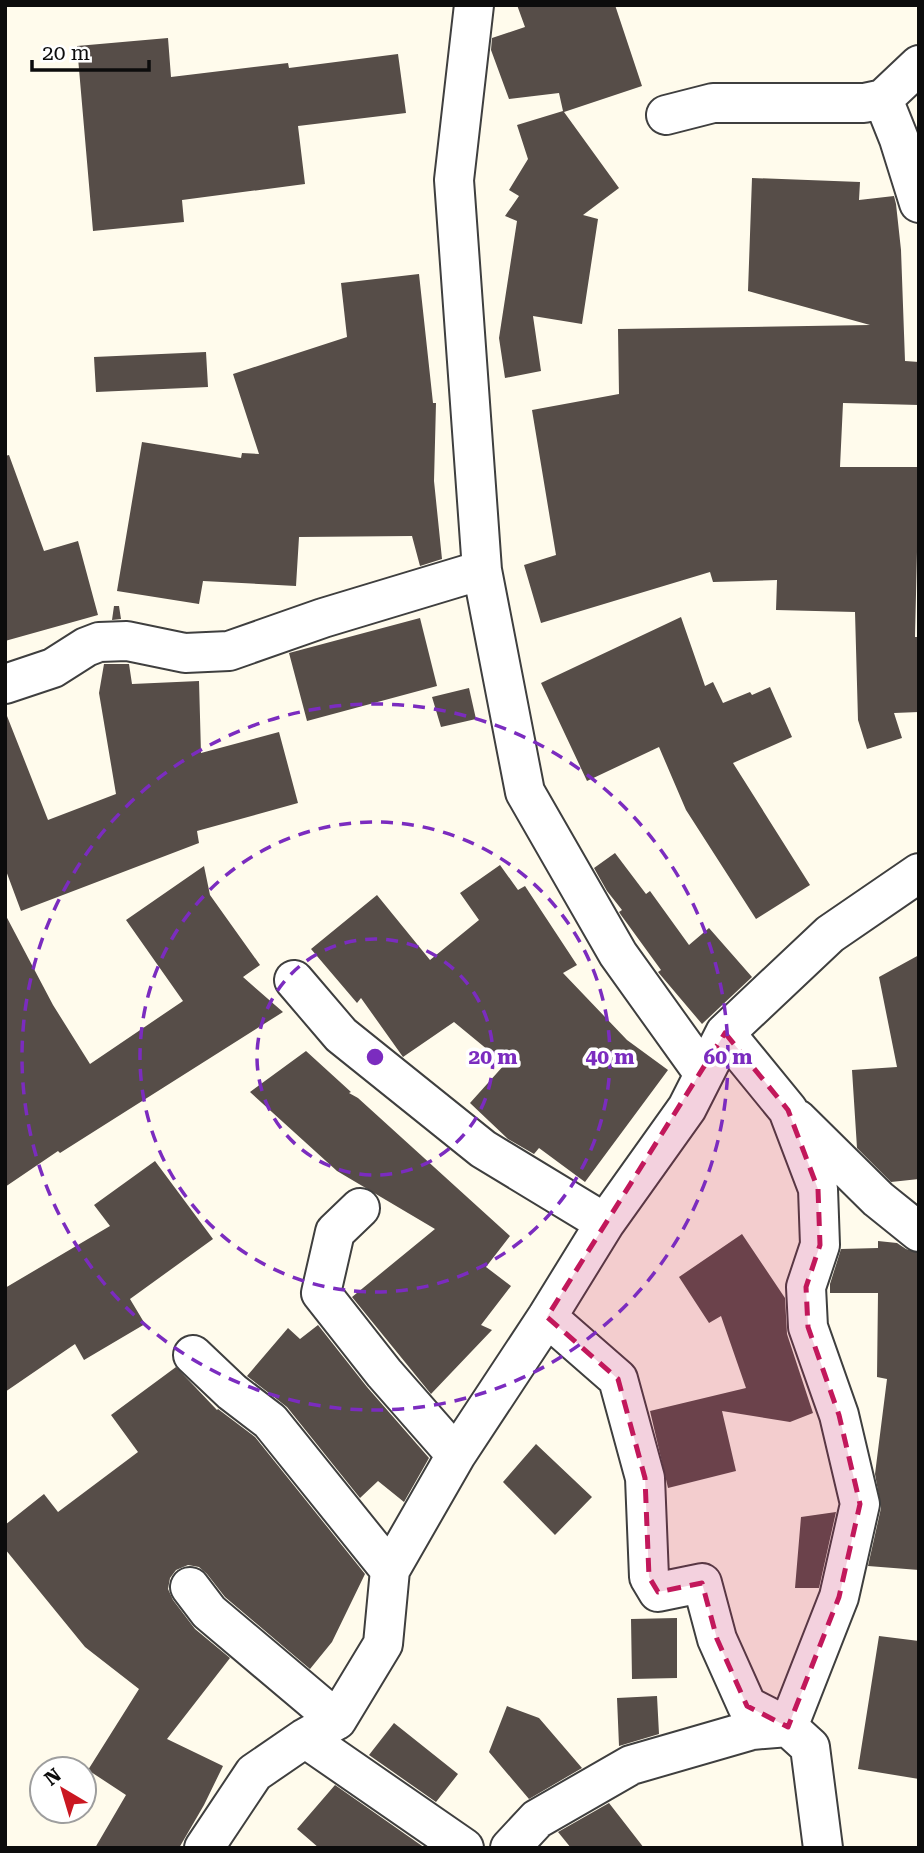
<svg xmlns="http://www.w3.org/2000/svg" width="924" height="1853" font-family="'Roboto Serif',serif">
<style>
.building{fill:#564d48}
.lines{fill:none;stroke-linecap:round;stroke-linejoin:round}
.minor-casing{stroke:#3f3f3f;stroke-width:42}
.minor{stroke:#fff;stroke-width:38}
.marked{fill:#c2185b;fill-opacity:0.2;stroke:#c2185b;stroke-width:5;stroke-dasharray:14 9;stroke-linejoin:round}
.ring{fill:none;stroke:#7b2cbf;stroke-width:3.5;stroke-dasharray:12 9}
.centre{fill:#7b2cbf;stroke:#fff;stroke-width:3.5}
.ring-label{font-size:21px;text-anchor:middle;font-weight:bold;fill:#7b2cbf;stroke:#fff;stroke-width:7;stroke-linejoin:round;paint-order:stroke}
</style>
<rect width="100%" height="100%" fill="#fffbec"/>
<!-- building -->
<path class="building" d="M517 5H615L642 86 564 112 619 188 583 215 598 219 582 324 533 316 541 371 505 378 499 338 517 221 505 216 519 196 509 190 528 159 517 125 563 111 559 93 509 99 491 50 492 38 525 27Z
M168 38 171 77 288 63 289 68 398 54 406 113 298 126 305 184 182 200 184 222 93 231 77 46Z
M752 178 860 182 859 200 894 196 896 204 901 250 905 361 919 362V405L843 403 840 467H919L915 637H919V712L894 713 902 738 867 749 858 720 855 612 776 610 777 580 713 582 710 572 541 623 524 565 556 555 532 410 619 394 618 329 870 325 748 291Z
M419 274 433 403H436L434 481 442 559 420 566 412 536 299 537 296 586 203 581 199 604 117 591 142 442 241 458 242 453 259 454 233 374 347 337 341 283Z
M206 352 208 387 96 392 94 357Z
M9 455 44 551 78 541 98 615 5 641V456Z
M114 606H119L121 619 112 620Z
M681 617 705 686 713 682 723 703 750 692 752 695 770 687 792 737 733 763 810 885 756 919 686 810 659 747 587 781 541 683Z
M420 618 437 686 307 721 289 653Z
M104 664H129L132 684 199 681 201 753 279 732 298 803 197 831 199 843 21 911 5 868V717L7 716 48 820 116 794 99 693Z
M469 688 476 719 441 727 432 697Z
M615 853 646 894 650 891 689 945 709 928 752 977 702 1024 658 972 661 970 621 915 619 912 622 910 607 891 594 868Z
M500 865 518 890 525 886 577 965 563 973 627 1040 668 1070 585 1182 539 1148 534 1154 508 1139 470 1103 505 1064 454 1022 403 1057 361 998 357 1003 311 949 377 895 430 960 479 920 460 893Z
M204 866 210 895 260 965 243 977 283 1012 60 1153 58 1151 5 1187V914L53 1005 90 1064 183 1001 126 920Z
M919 955V1179L891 1182 857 1148 852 1070 897 1067 879 977Z
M306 1051 351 1092 349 1093 358 1098 510 1236 486 1267 511 1286 481 1325 492 1330 431 1394 352 1297 435 1229 337 1171 250 1092Z
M155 1161 213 1239 130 1299 145 1324 84 1360 75 1344 5 1392V1288L110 1226 94 1205Z
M742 1234 785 1298 787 1334 813 1413 790 1422 722 1411 736 1471 668 1488 650 1411 746 1388 721 1316 709 1323 679 1277Z
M878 1241 897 1243 906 1249 919 1253V1570L868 1566 881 1508 875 1474 887 1379 877 1377 878 1293H830V1284L841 1249 878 1248Z
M318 1325 367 1387 429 1458 404 1502 378 1481 360 1498 287 1407 247 1376 288 1328 300 1339Z
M176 1367 217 1410 218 1409 255 1437 365 1574 332 1642 310 1669 225 1597 207 1574 199 1567 188 1565 176 1570 170 1578 168 1589 173 1600 195 1629 230 1658 167 1739 223 1766 204 1805 179 1848H95L126 1795 88 1770 139 1689 85 1647 5 1549V1525L44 1494 58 1512 138 1452 111 1415Z
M536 1444 592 1497 555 1535 503 1482Z
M836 1512 819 1588H795L801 1517Z
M677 1618V1678L632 1679 631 1619Z
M879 1636 919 1641V1779L858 1769Z
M657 1696 659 1734 619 1746 617 1698Z
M507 1706 539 1718 582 1768 529 1799 489 1752Z
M394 1723 458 1774 436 1802 369 1755Z
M335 1785 425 1848H319L297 1829Z
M609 1803 644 1848H571L558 1832Z"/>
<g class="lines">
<!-- minor casing -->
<g class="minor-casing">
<path id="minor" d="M474 5 454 180 482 570 525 792 618 954 704 1074
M883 99 899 139 919 203
M666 115 713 103H864L883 99 919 65
M5 684 53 668 86 647 99 642 127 641 185 653 229 651 323 618 482 570
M294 980 341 1035 483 1149 605 1223
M725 1033 788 1110 818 1189 820 1245 806 1287 808 1327 839 1415 860 1504 839 1597 788 1727
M797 1119 878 1199 919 1232
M360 1208 335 1232 321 1293 384 1373 456 1455
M547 1317 618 1379 645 1478 649 1577 658 1592 702 1583 717 1639 747 1706 788 1727 810 1747 823 1848
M193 1355 232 1392 270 1421 390 1570
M190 1587 209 1612 337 1720
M305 1738 464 1848
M204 1848 254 1773 305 1738 337 1720 383 1644 390 1570 456 1455 547 1317 605 1223 687 1108 725 1033 830 934 919 873
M510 1848 537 1819 631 1765 752 1730 788 1727"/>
</g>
<!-- minor -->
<use href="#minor" class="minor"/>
</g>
<!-- marked area -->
<path class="marked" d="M725 1033 788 1110 818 1189 820 1245 806 1287 808 1327 839 1415 860 1504 839 1597 788 1727 747 1706 717 1639 702 1583 658 1592 649 1577 645 1478 618 1379 547 1317Z"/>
<!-- distance rings -->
<g class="ring">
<circle cx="375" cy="1057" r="118"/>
<circle cx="375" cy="1057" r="235"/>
<circle cx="375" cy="1057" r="353"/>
</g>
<circle cx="375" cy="1057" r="10" class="centre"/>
<g class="ring-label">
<text x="493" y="1064">20 m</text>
<text x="610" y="1064">40 m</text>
<text x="728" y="1064">60 m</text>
</g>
<!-- border -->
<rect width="924" height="1853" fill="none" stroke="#0c0c0c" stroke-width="14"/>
<!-- north arrow -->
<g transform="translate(63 1790) rotate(322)"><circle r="33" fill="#ffffff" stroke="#9e9e9e" stroke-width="2"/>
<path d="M0-5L12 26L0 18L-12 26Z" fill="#ca1721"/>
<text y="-10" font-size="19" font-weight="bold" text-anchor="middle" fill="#0c0c0c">N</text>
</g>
<!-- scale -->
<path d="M32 60v10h117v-10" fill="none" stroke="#0c0c0c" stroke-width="3.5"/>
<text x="42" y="60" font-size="21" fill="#0c0c0c" stroke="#ffffff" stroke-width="5" paint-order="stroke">20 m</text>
</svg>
